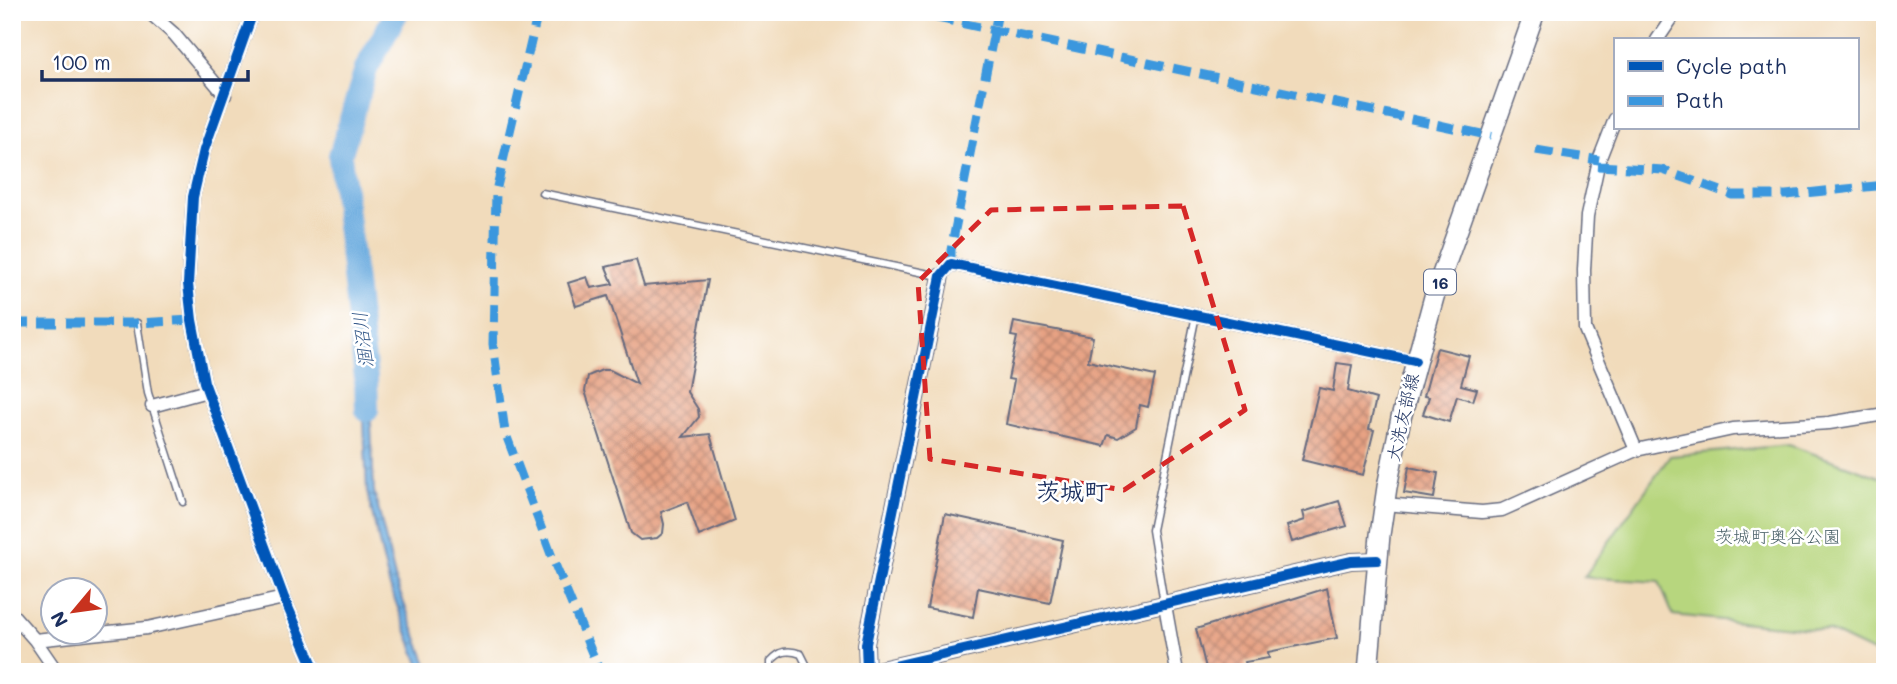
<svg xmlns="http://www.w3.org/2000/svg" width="1897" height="684" font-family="Mali,'Klee One',sans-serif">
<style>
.park{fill:#b7d67e;stroke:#69826e;stroke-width:2}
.water{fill:url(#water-ripples);stroke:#446e9e;stroke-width:2}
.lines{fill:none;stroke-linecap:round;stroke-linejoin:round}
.river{stroke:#6cacdf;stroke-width:24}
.building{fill:url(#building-cross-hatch)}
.service-casing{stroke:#666b7f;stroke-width:9}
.minor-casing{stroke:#666b7f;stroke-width:15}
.tertiary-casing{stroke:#666b7f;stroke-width:18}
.primary-casing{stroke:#666b7f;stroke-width:22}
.service{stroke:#fff;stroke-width:6}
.minor{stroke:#fff;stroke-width:12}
.tertiary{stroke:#fff;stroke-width:16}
.primary{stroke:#fff;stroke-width:19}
.quiet{stroke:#3a97de;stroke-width:9;stroke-dasharray:18 9;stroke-linecap:butt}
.cycleway-casing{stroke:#fff;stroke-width:15}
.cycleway{stroke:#0057b8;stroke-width:10}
.marked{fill:none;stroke:#d62828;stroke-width:5;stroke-dasharray:14 9;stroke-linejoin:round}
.labels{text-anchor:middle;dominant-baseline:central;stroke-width:5;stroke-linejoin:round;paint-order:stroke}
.shield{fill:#fff;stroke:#5f6d8e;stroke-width:2}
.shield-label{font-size:16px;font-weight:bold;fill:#1b2f5e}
.street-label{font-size:18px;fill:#1b2f5e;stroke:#fff}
.park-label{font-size:18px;fill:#4a6168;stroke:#fff}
.water-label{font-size:19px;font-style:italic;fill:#375b8b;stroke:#fff}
.district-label{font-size:24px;font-weight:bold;fill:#1b2f5e;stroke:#fff}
</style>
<defs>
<pattern id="water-ripples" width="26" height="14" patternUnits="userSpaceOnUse" patternTransform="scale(1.75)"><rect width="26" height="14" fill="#6cacdf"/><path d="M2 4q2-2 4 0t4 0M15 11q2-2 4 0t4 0" fill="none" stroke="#588cb8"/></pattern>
<pattern id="building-cross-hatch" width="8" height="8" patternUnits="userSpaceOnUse" patternTransform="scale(1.75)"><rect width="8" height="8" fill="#e7a283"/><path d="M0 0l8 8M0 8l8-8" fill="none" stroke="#ba846e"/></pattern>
</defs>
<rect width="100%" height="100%" fill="#fff"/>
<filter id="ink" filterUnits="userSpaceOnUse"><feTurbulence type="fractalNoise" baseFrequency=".0143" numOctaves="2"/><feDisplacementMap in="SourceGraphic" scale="14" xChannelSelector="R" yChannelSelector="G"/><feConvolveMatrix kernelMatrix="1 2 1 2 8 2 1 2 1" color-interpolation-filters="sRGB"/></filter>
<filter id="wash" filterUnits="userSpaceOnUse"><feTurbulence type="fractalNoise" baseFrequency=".00686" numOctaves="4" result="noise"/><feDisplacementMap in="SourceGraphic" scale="28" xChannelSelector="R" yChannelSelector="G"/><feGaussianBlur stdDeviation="1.57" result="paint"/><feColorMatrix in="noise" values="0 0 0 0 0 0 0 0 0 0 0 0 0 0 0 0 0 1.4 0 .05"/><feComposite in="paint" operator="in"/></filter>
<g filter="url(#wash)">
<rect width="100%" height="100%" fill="#f1dbbb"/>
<!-- park -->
<path class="park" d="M1789 445 1885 479V658L1829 631 1673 615 1659 582 1584 577 1670 456Z"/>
<!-- water -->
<path class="water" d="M362 378H369L374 491 396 582 430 672H422L389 584 367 492Z"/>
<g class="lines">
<!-- river -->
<path class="river" d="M367 410 366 378 340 156 366 69 397 12"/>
</g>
<g id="blocks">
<!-- building -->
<path class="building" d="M636 260 644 286 708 280 687 392 698 409 699 417 683 437 710 434 735 521 699 536 687 502 661 512 664 524 663 533 657 538 640 540 631 533 585 391 588 376 602 370H610L637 384 608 296 576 306 568 283 587 277 591 288 613 284 606 267Z
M1014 322 1093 337 1088 361 1155 376 1148 407 1140 405 1136 427 1118 438 1108 435 1104 446 1006 424 1014 380 1008 379 1017 337 1011 336Z
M1437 348 1469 356 1461 385 1477 389 1473 401 1457 396 1449 422 1423 414 1429 397 1424 396Z
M1337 363 1352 365 1348 391 1376 399 1369 429 1374 430 1363 475 1302 460 1319 388 1333 391Z
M1409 467 1438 473 1434 498 1404 493Z
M1339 501 1347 526 1292 542 1287 526 1305 520 1303 512Z
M945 514 1063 540 1050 603 978 588 973 617 927 608Z
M1327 588 1337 638 1268 652 1269 658 1245 662 1247 668 1232 672H1207L1196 629Z"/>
</g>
</g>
<g filter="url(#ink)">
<use href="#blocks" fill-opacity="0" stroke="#666b7f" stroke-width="2"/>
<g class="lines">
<!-- service casing -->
<g class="service-casing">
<path id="service" d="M542 193 939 276
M137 323 148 393 183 502
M1164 603 1152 530 1196 315
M771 672V661C780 651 788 649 801 654L810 672"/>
</g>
<!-- minor casing -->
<g class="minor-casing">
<path id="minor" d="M149 12 174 34 225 95
M253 12 204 150 193 197 188 284 192 320 204 382 284 598 316 672
M1657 40 1676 12
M1615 119 1599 160 1587 216 1584 270 1585 329 1636 450
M941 276 951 264 1415 361
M152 406 207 391
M1384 504 1482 512 1502 510 1636 450 1733 429 1829 423 1885 414
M1165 605 1177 672
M12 614 35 640 57 672
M35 640 147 628 284 598"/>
</g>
<!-- tertiary casing -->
<g class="tertiary-casing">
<path id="tertiary" d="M867 672 866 644 941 276
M868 672 1351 561 1377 560"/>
</g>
<!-- primary casing -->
<g class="primary-casing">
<path id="primary" d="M1368 672 1380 535 1387 487 1401 418 1434 297 1535 12"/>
</g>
<!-- service -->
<use href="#service" class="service"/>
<!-- minor -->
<use href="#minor" class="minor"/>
<!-- tertiary -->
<use href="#tertiary" class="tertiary"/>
<!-- primary -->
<use href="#primary" class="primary"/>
<!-- quiet -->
<path class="quiet" d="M538 12 496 191 493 344 505 432 554 562 600 672
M909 12 1491 136
M1536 150 1599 160
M1598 166 1663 170 1732 195H1786L1885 185
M951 264V250L998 12
M12 323H137L192 320"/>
<!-- cycleway casing -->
<g class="cycleway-casing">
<path id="cycleway" d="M253 12 204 150 193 197 188 284 192 320 204 382 284 598 316 672
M867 672 866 644 941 276 951 264 1415 361
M868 672 1351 561 1377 560"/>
</g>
<!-- cycleway -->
<use href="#cycleway" class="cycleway"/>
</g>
</g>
<!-- marked area -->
<path class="marked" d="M1183 206 1245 410 1124 490 930 459 918 282 991 210Z"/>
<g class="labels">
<!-- shield labels -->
<rect class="shield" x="1424" y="269.5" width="32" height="25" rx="5"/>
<g class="shield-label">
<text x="1440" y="282">16</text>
</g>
<!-- street labels -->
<g class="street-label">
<text transform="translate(1402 417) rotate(-77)">大洗友部線</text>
</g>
<!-- park labels -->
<g class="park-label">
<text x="1778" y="536">茨城町奥谷公園</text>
</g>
<!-- water labels -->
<g class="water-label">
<text transform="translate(362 340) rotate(-97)">涸沼川</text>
</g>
<!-- district labels -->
<g class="district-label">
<text x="1072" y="490">茨城町</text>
</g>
</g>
<!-- margin -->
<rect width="1897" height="684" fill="none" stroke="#fff" stroke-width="42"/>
<!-- legend -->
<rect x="1614" y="38" width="245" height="91" fill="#ffffff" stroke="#a4acbf" stroke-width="2"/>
<rect x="1628" y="61" width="35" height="10" fill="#0057b8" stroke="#a4acbf" stroke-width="2"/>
<text x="1676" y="74" font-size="21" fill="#1b2f5e">Cycle path</text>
<rect x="1628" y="96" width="35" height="10" fill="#3a97de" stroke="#a4acbf" stroke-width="2"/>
<text x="1676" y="108" font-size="21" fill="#1b2f5e">Path</text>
<!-- north arrow -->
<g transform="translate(74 611) rotate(241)"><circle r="33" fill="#ffffff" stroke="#a4acbf" stroke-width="2"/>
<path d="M0-5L12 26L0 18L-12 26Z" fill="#c8321e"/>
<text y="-10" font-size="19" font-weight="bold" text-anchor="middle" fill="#1b2f5e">N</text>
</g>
<!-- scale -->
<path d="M42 70v10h206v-10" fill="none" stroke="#1b2f5e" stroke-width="3.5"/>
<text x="52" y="70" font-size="21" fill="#1b2f5e" stroke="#ffffff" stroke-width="5" paint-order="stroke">100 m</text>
</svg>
